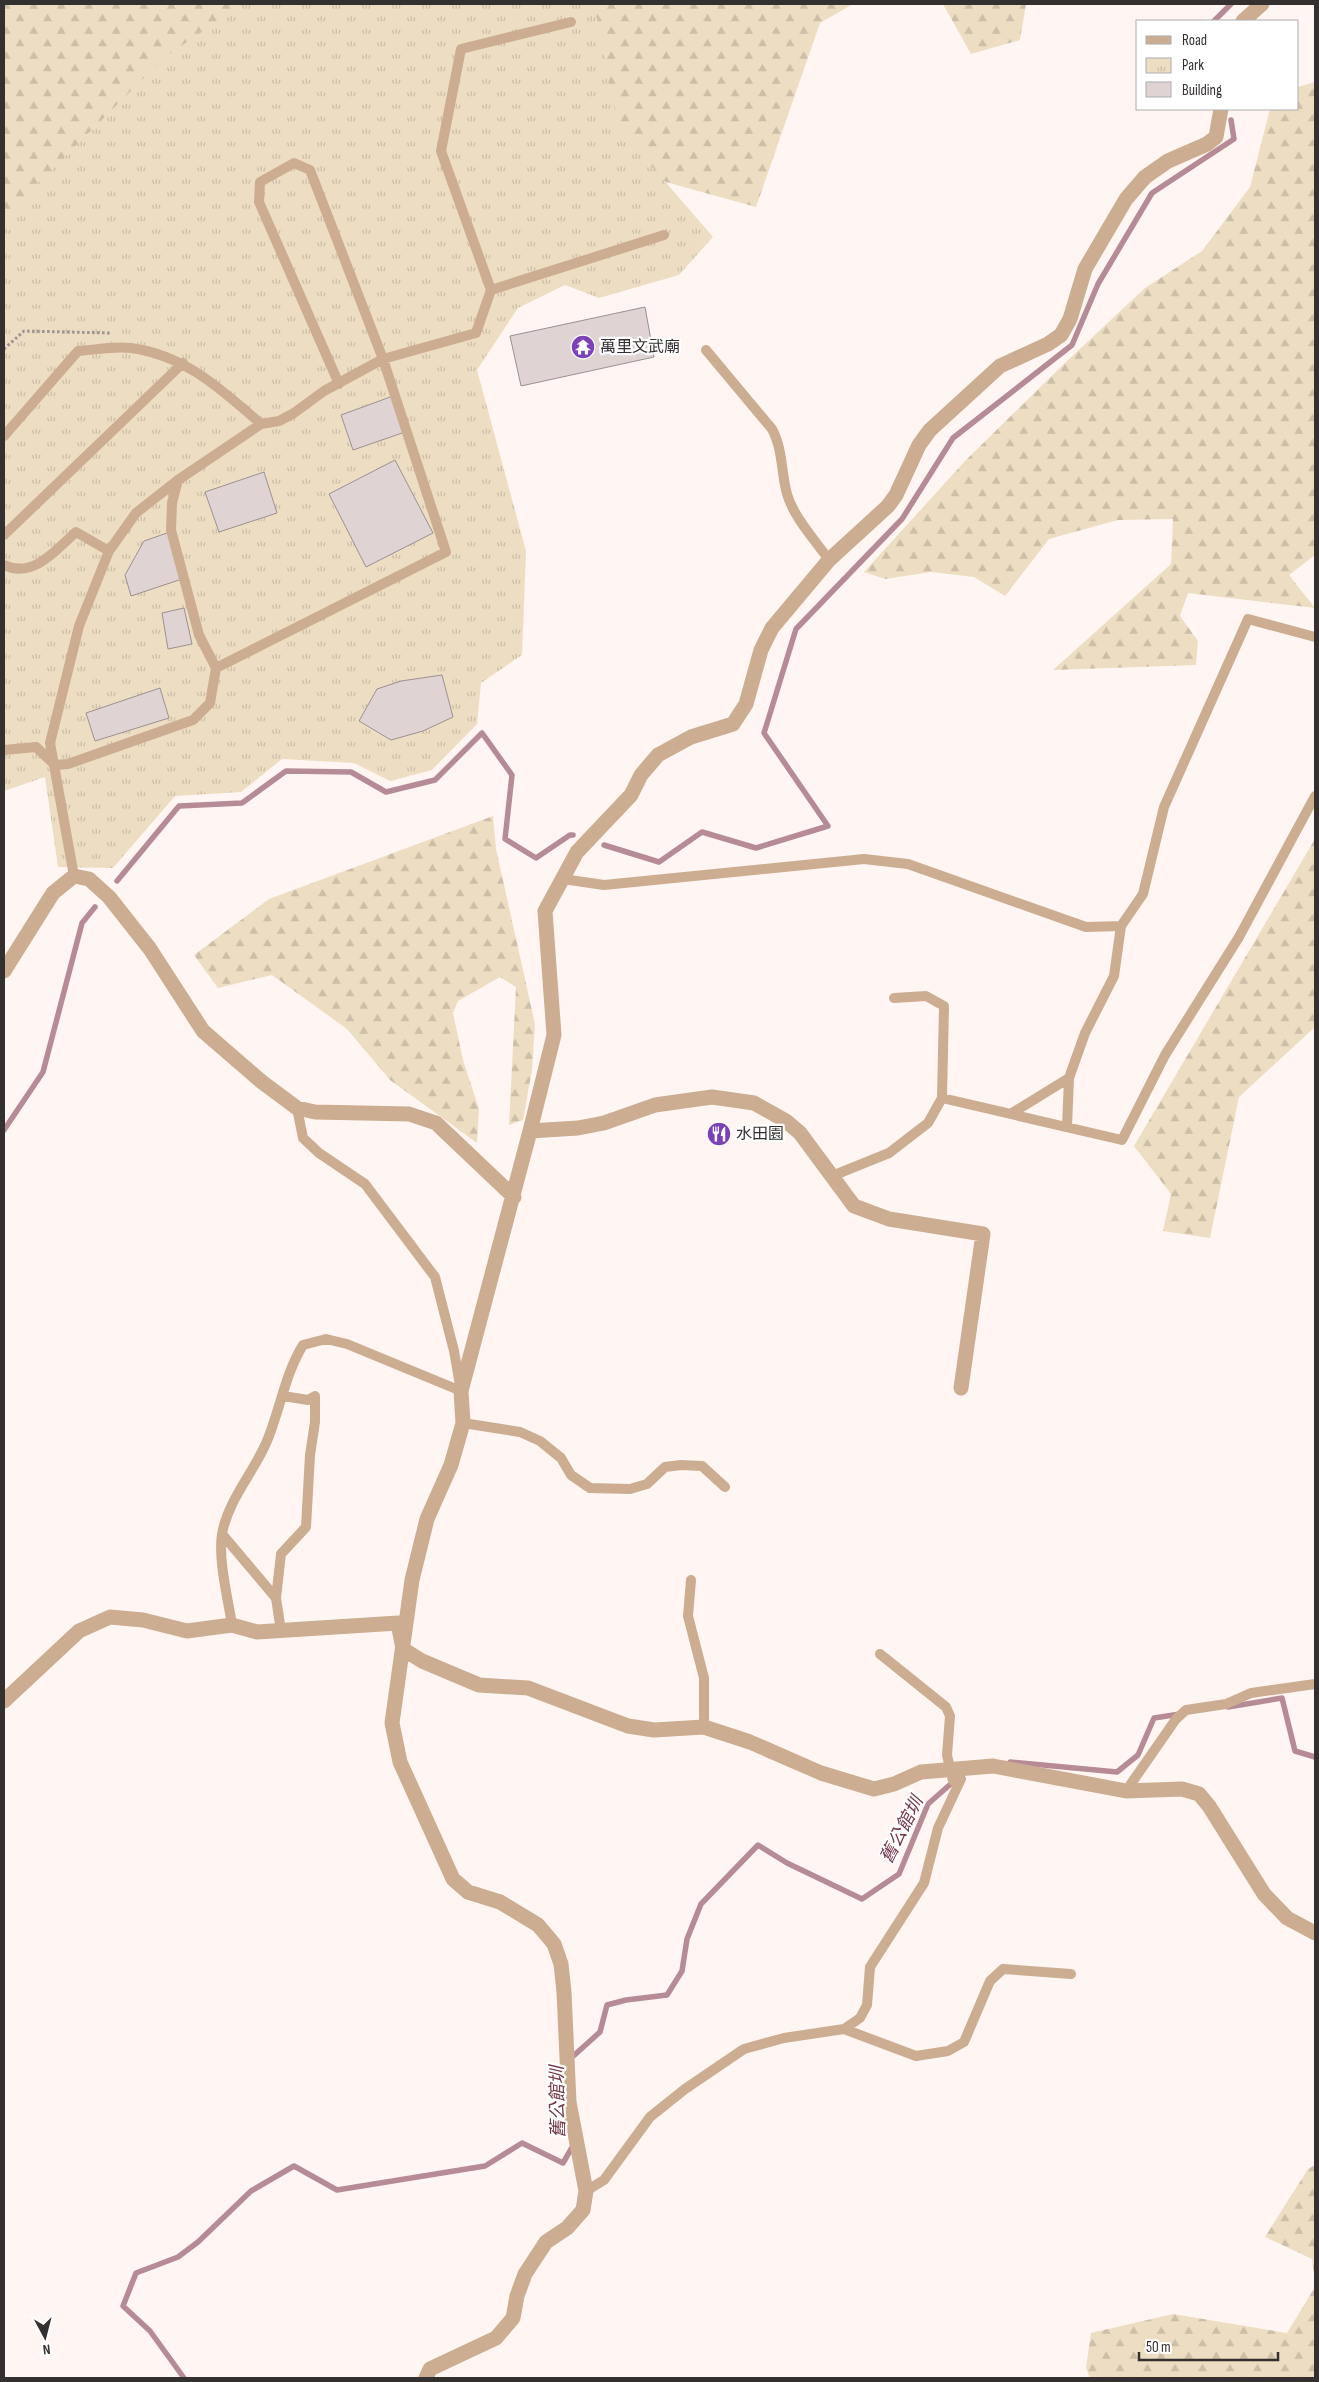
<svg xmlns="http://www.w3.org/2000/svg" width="1319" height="2382" font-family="'Sofia Sans Condensed','Noto Sans TC',sans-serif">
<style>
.forest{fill:url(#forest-firs)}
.park{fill:url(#park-tufts)}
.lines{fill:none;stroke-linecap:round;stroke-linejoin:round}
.stream{stroke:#b78b96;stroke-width:5.5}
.building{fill:#dfd4d3;stroke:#9b9191}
.path{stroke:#9a9492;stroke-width:3;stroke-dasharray:2.5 2.5;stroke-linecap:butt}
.lane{stroke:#cdad92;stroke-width:10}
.street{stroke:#cdad92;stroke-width:15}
.labels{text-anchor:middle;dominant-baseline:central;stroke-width:4.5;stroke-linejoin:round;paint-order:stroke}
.poi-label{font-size:16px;fill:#34302f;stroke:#fff;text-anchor:start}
.water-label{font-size:18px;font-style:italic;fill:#74384a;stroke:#fff}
</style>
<defs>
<pattern id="forest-firs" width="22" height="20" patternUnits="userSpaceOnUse" patternTransform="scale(1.25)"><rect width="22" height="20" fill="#edddc2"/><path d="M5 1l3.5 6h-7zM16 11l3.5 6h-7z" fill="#ccbea7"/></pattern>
<pattern id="park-tufts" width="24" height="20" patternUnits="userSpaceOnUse" patternTransform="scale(1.25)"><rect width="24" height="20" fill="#edddc2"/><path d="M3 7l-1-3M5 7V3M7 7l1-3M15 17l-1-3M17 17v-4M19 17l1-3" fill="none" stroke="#ccbea7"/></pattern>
</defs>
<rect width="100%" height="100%" fill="#fff6f3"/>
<!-- forest -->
<path class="forest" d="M4 4H853L820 23 756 207 655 179 4 603Z
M943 4H1026L1020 40 971 54Z
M1315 82V555L1289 575 1315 608 1188 593 1180 616 1198 641 1196 665 1053 670 1171 564 1173 519 1118 520 1049 539 1005 596 974 577 931 572 885 579 864 572 966 460 1068 360 1145 288 1202 251 1250 187 1270 109H1298V87Z
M493 816 496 849 535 1024 532 1070 523 1120 509 1125 516 987 500 977 458 1001 453 1013 463 1060 479 1109 477 1143 390 1080 347 1029 272 975 218 988 194 955 269 899Z
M1315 839V1027L1239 1097 1210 1238 1163 1231 1171 1194 1134 1146Z
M1315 2165V2282L1312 2259 1265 2237 1308 2169Z
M1315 2287V2378H1090L1086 2368 1091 2333 1173 2314 1287 2333Z"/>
<!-- park -->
<path class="park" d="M243 4H594L618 127 713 237 679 275 599 298 565 285 518 308 477 370 526 551 522 655 481 683 477 724 432 770 390 781 354 763 282 759 241 792 175 796 113 868 58 867 45 777 4 791V217L165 57Z"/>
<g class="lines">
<!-- stream -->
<path class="stream" d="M1214 21 1231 4
M604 845 659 862 702 832 756 848 828 826 764 733 796 629 902 519 953 438 1072 345 1098 284 1152 193 1234 139 1231 120
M117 881 179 806 242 803 286 771 351 772 386 792 435 780 482 733 512 775 505 839 536 858 570 835H573
M4 1130 43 1072 82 923 95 907
M1228 1707 1282 1698 1295 1751 1315 1757
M1010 1762 1117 1772 1138 1755 1154 1718 1180 1714
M570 2059 600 2032 607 2005 626 2000 667 1995 682 1971 687 1939 701 1904 758 1845 787 1863 862 1899 899 1874 928 1804 954 1781
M184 2378 150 2331 123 2306 136 2273 178 2257 198 2242 251 2191 294 2166 337 2190 485 2166 522 2143 563 2163 574 2144"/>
</g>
<!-- building -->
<path class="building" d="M645 307 654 357 521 386 510 336Z
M393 396 405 432 353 450 341 415Z
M395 460 433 533 366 567 329 494Z
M264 472 277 513 219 532 205 492Z
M170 532 182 579 131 596 125 575 144 541Z
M184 608 192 644 168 649 162 613Z
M442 675 453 717 423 731 391 740 359 721 377 689 401 681Z
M160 688 169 718 95 741 86 713Z"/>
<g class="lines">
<!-- path -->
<path class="path" d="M4 349 24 331 110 333"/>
<!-- lane -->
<path class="lane" d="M491 290 664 235
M706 350 772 429C783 449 781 473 787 494 794 518 815 540 829 560
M4 436 78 351C95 350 114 346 131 348 185 355 222 390 261 424
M4 535 183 363
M4 565C33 579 56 550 76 532L109 551
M216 668 446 552 383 359 476 333 491 290 441 151 461 49 571 22
M4 750 36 747 55 765 68 764 193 720 210 703 216 668 199 635 171 530 172 503 178 480
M74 876 50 743 79 626 109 551 136 513 178 480 261 424 279 421 294 413 324 391 383 359 310 170 294 163 260 182 259 202 339 384
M563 879 604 885 864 859 908 864 1086 927 1121 926 1143 894 1164 807 1248 619 1315 637
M894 998 926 996 944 1006 942 1098
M1012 1113 1069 1078
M1067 1127 1069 1078 1085 1033 1114 976 1121 926
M832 1176 889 1153 928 1123 942 1098 1122 1140 1165 1055 1239 937 1315 796
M463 1423 520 1432 540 1441 561 1458 571 1475 590 1488 630 1489 647 1484 665 1467 681 1465 702 1466 725 1487
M222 1534 276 1598 281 1631
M691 1580 688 1616 704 1678V1727
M276 1598 281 1554 306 1527 310 1455 315 1422V1396L308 1400 283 1396
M232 1625C228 1598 218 1561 222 1534 228 1500 254 1472 267 1441 280 1410 285 1374 303 1345L326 1339 347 1344 461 1391 454 1351 435 1277 365 1184 319 1153 303 1138 297 1108
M1126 1791 1176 1719 1186 1710 1226 1704 1251 1693 1315 1684
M844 2029 916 2056 948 2051 964 2042 990 1981 1003 1969 1071 1974
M586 2191 604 2180 650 2117 685 2089 744 2049 784 2038 844 2029 860 2018 867 2005 870 1967 924 1883 938 1828 961 1779 953 1781 947 1755 950 1716 946 1707 880 1654"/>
<!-- street -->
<path class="street" d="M1243 21 1262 4
M4 971 53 893 74 876 89 879 109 897 150 949 203 1031 262 1082 297 1108 315 1112 409 1114 436 1123 514 1197
M530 1131 554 1035 545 911 577 852 631 795 641 775 658 755 691 737 733 724 746 704 761 650 772 628 829 560 888 506 896 495 919 445 930 430 1000 366 1048 344 1061 335 1070 319 1085 269 1126 199 1145 177 1168 161 1207 144 1216 137 1221 109
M4 1701 79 1631 110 1617 143 1620 187 1631 232 1625 257 1632 398 1623 403 1649 422 1661 479 1685 528 1688 628 1726 654 1730 704 1727 750 1742 821 1773 874 1789 894 1784 921 1772 993 1766 1126 1791 1182 1789 1199 1794 1209 1806 1264 1894 1287 1918 1315 1933
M426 2378 430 2369 496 2338 513 2318 517 2296 525 2274 546 2242 567 2228 583 2210 586 2191 569 2102 564 1992 561 1964 554 1944 538 1925 500 1902 468 1892 453 1879 400 1762 392 1723 412 1580 427 1519 451 1465 463 1423 461 1391 530 1131 578 1128 604 1123 655 1105 712 1097 754 1103 786 1121 800 1133 854 1206 889 1219 983 1234 961 1388"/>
</g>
<!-- icons -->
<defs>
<g id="temple-disc" transform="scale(1.25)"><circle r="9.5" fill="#7c41b7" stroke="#fff"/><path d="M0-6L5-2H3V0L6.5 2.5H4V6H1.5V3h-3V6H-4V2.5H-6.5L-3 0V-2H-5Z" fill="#fff"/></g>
<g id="restaurant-disc" transform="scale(1.25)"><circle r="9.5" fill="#7c41b7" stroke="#fff"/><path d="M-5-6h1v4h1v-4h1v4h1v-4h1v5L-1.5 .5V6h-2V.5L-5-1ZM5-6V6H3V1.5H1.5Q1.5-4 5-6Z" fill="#fff"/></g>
</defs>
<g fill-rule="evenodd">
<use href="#temple-disc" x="583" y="347"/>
<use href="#restaurant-disc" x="719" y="1134"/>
</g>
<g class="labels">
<!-- poi labels -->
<g class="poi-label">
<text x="600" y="347">萬里文武廟</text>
<text x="736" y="1134">水田園</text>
</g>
<!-- water labels -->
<g class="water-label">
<text transform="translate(902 1830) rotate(-63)">舊公館圳</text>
<text transform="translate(558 2102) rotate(-91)">舊公館圳</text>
</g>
</g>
<!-- border -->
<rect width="1319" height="2382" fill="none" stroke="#34302f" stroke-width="10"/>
<!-- legend -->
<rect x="1136" y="20" width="162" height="90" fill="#ffffff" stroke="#aeacac"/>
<rect x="1146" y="36" width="25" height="8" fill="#cdad92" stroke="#aeacac"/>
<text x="1182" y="45" font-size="15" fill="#34302f">Road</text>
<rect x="1146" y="58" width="25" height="15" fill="url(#park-tufts)" stroke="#aeacac"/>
<text x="1182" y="70" font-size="15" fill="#34302f">Park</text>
<rect x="1146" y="82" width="25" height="15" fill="#dfd4d3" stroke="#aeacac"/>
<text x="1182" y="95" font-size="15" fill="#34302f">Building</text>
<!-- north arrow -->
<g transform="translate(45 2337) rotate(173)" stroke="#ffffff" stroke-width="4" paint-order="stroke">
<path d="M0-4L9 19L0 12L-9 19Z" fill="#34302f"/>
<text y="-8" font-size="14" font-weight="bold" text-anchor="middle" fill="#34302f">N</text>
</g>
<!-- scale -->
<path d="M1139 2352v8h139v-8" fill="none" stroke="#34302f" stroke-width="2.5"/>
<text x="1146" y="2352" font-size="15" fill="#34302f" stroke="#ffffff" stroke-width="4" paint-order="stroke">50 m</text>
</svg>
